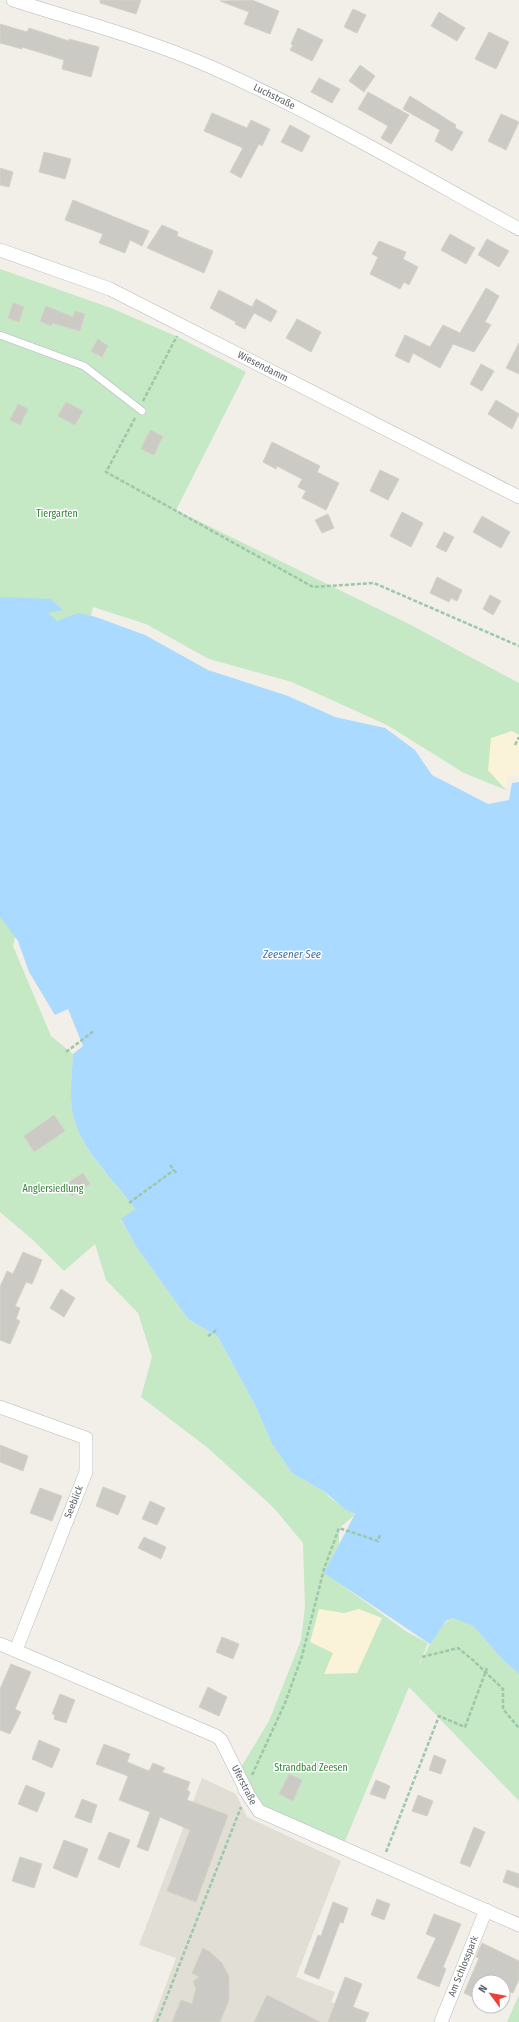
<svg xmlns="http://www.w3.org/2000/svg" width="519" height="2022" font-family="'Fira Sans Condensed',sans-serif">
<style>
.education{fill:#e1ded6}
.green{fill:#c5e8c5}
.sand{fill:#fbf3d9}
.water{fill:#aadaff}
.building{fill:#cccac5;stroke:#d6d1c6}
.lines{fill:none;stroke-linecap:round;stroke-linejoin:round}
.lane-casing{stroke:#b5b8bc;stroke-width:8}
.street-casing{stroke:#b5b8bc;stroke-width:14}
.path{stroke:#9cc7a9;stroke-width:2.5;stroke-dasharray:4 2;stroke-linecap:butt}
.lane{stroke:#fff;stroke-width:7}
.street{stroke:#fff;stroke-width:13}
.labels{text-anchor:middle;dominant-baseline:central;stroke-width:3;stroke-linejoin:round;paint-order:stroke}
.street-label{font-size:10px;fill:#5f6368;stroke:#fff}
.park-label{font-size:10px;fill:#348238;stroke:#fff}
.water-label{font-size:11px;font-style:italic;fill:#4174aa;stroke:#fff}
</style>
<rect width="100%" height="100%" fill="#f1efe8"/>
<!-- education -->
<path class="education" d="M202 1778 236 1794 247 1817 341 1861 296 1977 335 1992 331 2002 356 2011 351 2022H152L176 1958 139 1945Z"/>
<!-- green -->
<path class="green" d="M0 269 111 308 178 337 246 372 176 510 409 624 519 683V776H509L506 790 464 773 387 725 292 682 209 659 146 624 93 607 13 946 51 1036 73 1054C72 1073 69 1096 73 1115 80 1149 115 1182 135 1209L121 1220 135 1245 188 1319 218 1337 256 1407 272 1444 292 1473 325 1492 329 1497 355 1515 339 1528V1544L325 1573 407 1632 428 1643 418 1667C428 1651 435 1626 453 1618L473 1626 503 1660 519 1674V1801L409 1687 343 1846 260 1811 238 1772 269 1721 301 1640 305 1607 303 1543 274 1508 208 1448 141 1397 152 1357 138 1313 106 1280 95 1244 64 1271 33 1240 0 1212Z
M519 1995V2022H507Z"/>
<!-- sand -->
<path class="sand" d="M512 731 519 735V776H509L506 790 488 770 491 738Z
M319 1609 344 1613 359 1609 382 1618 357 1673 324 1674 333 1653 310 1642Z"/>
<!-- water -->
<path class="water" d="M0 597 51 599 63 610 48 613 57 621 78 613 96 617 145 635 208 670 288 696 335 717 385 728 415 750 432 775 488 804 509 800 512 783 519 782V1674L503 1660 473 1626 453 1618 446 1621 430 1644 324 1573 355 1514 346 1510 325 1492 292 1473 272 1444 256 1407 218 1337 188 1319 135 1245 121 1219 135 1209C115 1181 80 1149 73 1115 69 1096 72 1073 73 1054L83 1046 68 1009 55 1015 29 972 18 941 0 917Z"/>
<!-- building -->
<path class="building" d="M100 0H141L136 14 100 3Z
M252 0 279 11 270 34 244 24 249 12 220 1Z
M353 9 366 15 357 33 344 27Z
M439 12 465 28 457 41 431 26Z
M0 24 27 32 29 28 69 41V39L99 47 91 77 62 69 64 60 22 47V49L0 43Z
M298 28 323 40 312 61 290 50 293 45 291 44Z
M489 32 509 42 496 69 475 59Z
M360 65 375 76 364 92 349 81Z
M319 78 340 89 332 103 311 92Z
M368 92 409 115 391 144 381 138 388 126 358 109Z
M410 96 456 125 455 128 463 132 452 151 435 141 440 130 403 109Z
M212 113 247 128 251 120 270 129 262 146 259 144 241 178 230 172 243 148 204 131Z
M501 114 519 122 506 150 488 141Z
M290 125 310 136 302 152 281 142Z
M44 152 71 159 65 179 39 172Z
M0 168 13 172 9 187 0 185Z
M73 200 149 231 142 246 130 240 125 253 99 243 103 234 65 220Z
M162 225 178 232 177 236 213 251 204 273 147 248Z
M450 234 475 248 466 264 441 250Z
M487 239 509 251 499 267 478 255Z
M379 241 406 252 403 259 418 267 409 285 404 282 400 289 370 274 378 257 372 254Z
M486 288 499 296 485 322 491 325 474 352 453 344 440 368 413 353 409 363 395 356 405 335 430 347 443 325 460 333Z
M219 290 252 307 256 299 277 311 271 322 254 313 245 329 235 324 236 322 210 308Z
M13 303 24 307 19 322 8 318Z
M46 306 73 317 75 311 85 314 80 331 52 323 51 326 40 321Z
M297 319 321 332 311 352 286 338Z
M98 339 108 346 102 357 91 351Z
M519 343V374L506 368Z
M481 364 494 371 482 391 470 384Z
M496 400 519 414 512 429 488 414Z
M66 402 83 411 75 425 58 416Z
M18 404 28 409 20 425 10 420Z
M150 430 163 436 154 455 141 449Z
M272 442 320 466 317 472 339 483 326 510 302 498 306 491 298 487 302 479 277 466 276 469 263 462Z
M380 470 399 479 388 500 370 491Z
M402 512 423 523 411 547 390 536Z
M328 514 334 528 322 533 315 520Z
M482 516 510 532 501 548 473 532Z
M444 532 454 537 446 552 436 547Z
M437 577 462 590 457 601 451 598 449 602 430 593Z
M490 595 501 601 493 615 483 609Z
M54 1115 65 1131 34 1152 24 1136Z
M83 1173 90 1184 72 1196 65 1185Z
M23 1252 42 1260 32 1284 26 1282 15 1306 20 1308 16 1319 20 1321 10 1344 0 1340V1287L7 1271 13 1274Z
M61 1289 75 1298 64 1317 50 1308Z
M0 1445 28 1456 23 1471 0 1462Z
M103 1487 126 1496 118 1515 96 1506Z
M40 1488 62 1496 52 1521 30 1513Z
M150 1501 165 1508 157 1525 142 1519Z
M144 1537 166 1547 161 1559 138 1548Z
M222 1637 239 1644 233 1659 216 1652Z
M11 1664 31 1672 15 1709 21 1712 10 1734 0 1730V1689Z
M208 1687 227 1697 219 1716 199 1707Z
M60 1694 75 1700 66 1723 54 1719 55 1715 52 1714Z
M39 1740 60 1749 52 1768 32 1759Z
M104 1744 130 1754 127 1762 149 1771 153 1763 165 1768 162 1772 190 1782 187 1790 190 1792 187 1800 228 1815 196 1902 167 1891 190 1830 160 1817 148 1851 137 1847 150 1812 119 1800 128 1776 96 1764Z
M434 1755 446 1760 441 1774 429 1770Z
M289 1774 302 1780 293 1801 279 1794Z
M376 1780 390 1786 385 1799 370 1794Z
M26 1785 45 1793 37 1812 18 1804Z
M418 1795 433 1801 427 1816 412 1811Z
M82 1799 97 1805 91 1823 75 1817Z
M474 1827 485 1832 470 1867 460 1863Z
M109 1832 130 1840 119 1868 98 1859Z
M64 1840 88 1849 77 1878 53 1868Z
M20 1857 42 1864 34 1888 12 1881Z
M507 1870 519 1874V1888L503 1882Z
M377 1899 390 1904 384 1920 371 1915Z
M333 1902 348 1908 343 1923 340 1922 319 1979 304 1973 318 1935 321 1936Z
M434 1914 461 1924 443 1967 446 1969 439 1987 417 1978 436 1938 426 1934Z
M482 1943 519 1961V1979L513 1993 503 1988V1982H479V2000L464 1993 479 1958 476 1957Z
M203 1948 210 1952 222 1963 229 1977V2000L220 2022H172L181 2000 192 2004 196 1988 193 1982 199 1977 192 1973Z
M345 1977 362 1984 353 2007 369 2013 365 2022H328Z
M267 1995 320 2022H254Z"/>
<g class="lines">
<!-- lane casing -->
<g class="lane-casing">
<path id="lane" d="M0 335 84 366 142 411"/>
</g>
<!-- street casing -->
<g class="street-casing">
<g id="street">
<path id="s1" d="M13 0C79 21 147 39 211 67 317 114 417 173 519 229"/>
<path id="s2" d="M0 250 110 289 519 497"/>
<path d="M0 1407 86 1438V1472L16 1650"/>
<path d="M0 1644 216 1736 221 1740 247 1792 245 1790 259 1811 519 1925"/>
<path id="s3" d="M441 2022 486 1910"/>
</g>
</g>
<!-- path -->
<path class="path" d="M143 401 177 336
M135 418 106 472 313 587 374 583 519 646
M515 745 519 737
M66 1052 94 1031
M170 1165 177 1174
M129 1203 174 1170
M208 1336 218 1329
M422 1657 458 1648 474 1661 503 1689V1709L519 1728
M252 1775 285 1703 302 1656 324 1569 339 1528 378 1541 380 1535
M386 1852 439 1716 465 1727 487 1668
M157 2022 241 1807"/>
<!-- lane -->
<use href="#lane" class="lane"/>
<!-- street -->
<use href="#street" class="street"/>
</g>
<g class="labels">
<!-- street labels -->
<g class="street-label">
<text stroke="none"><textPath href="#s1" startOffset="279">Luchstraße</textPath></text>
<text stroke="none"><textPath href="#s2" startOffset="288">Wiesendamm</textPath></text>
<text transform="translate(74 1502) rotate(-68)">Seeblick</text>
<text transform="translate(244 1785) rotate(63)">Uferstraße</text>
<text stroke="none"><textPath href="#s3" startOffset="60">Am Schlosspark</textPath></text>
</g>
<!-- park labels -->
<g class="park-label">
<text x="57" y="514">Tiergarten</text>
<text x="53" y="1189">Anglersiedlung</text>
<text x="311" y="1768">Strandbad Zeesen</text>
</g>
<!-- water labels -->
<g class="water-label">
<text x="292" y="954">Zeesener See</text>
</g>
</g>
<!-- north arrow -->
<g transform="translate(491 1994) rotate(302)"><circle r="19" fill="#ffffff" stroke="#bfc1c3"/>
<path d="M0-3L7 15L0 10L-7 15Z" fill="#ea4335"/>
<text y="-6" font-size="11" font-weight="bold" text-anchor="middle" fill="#5f6368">N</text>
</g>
</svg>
